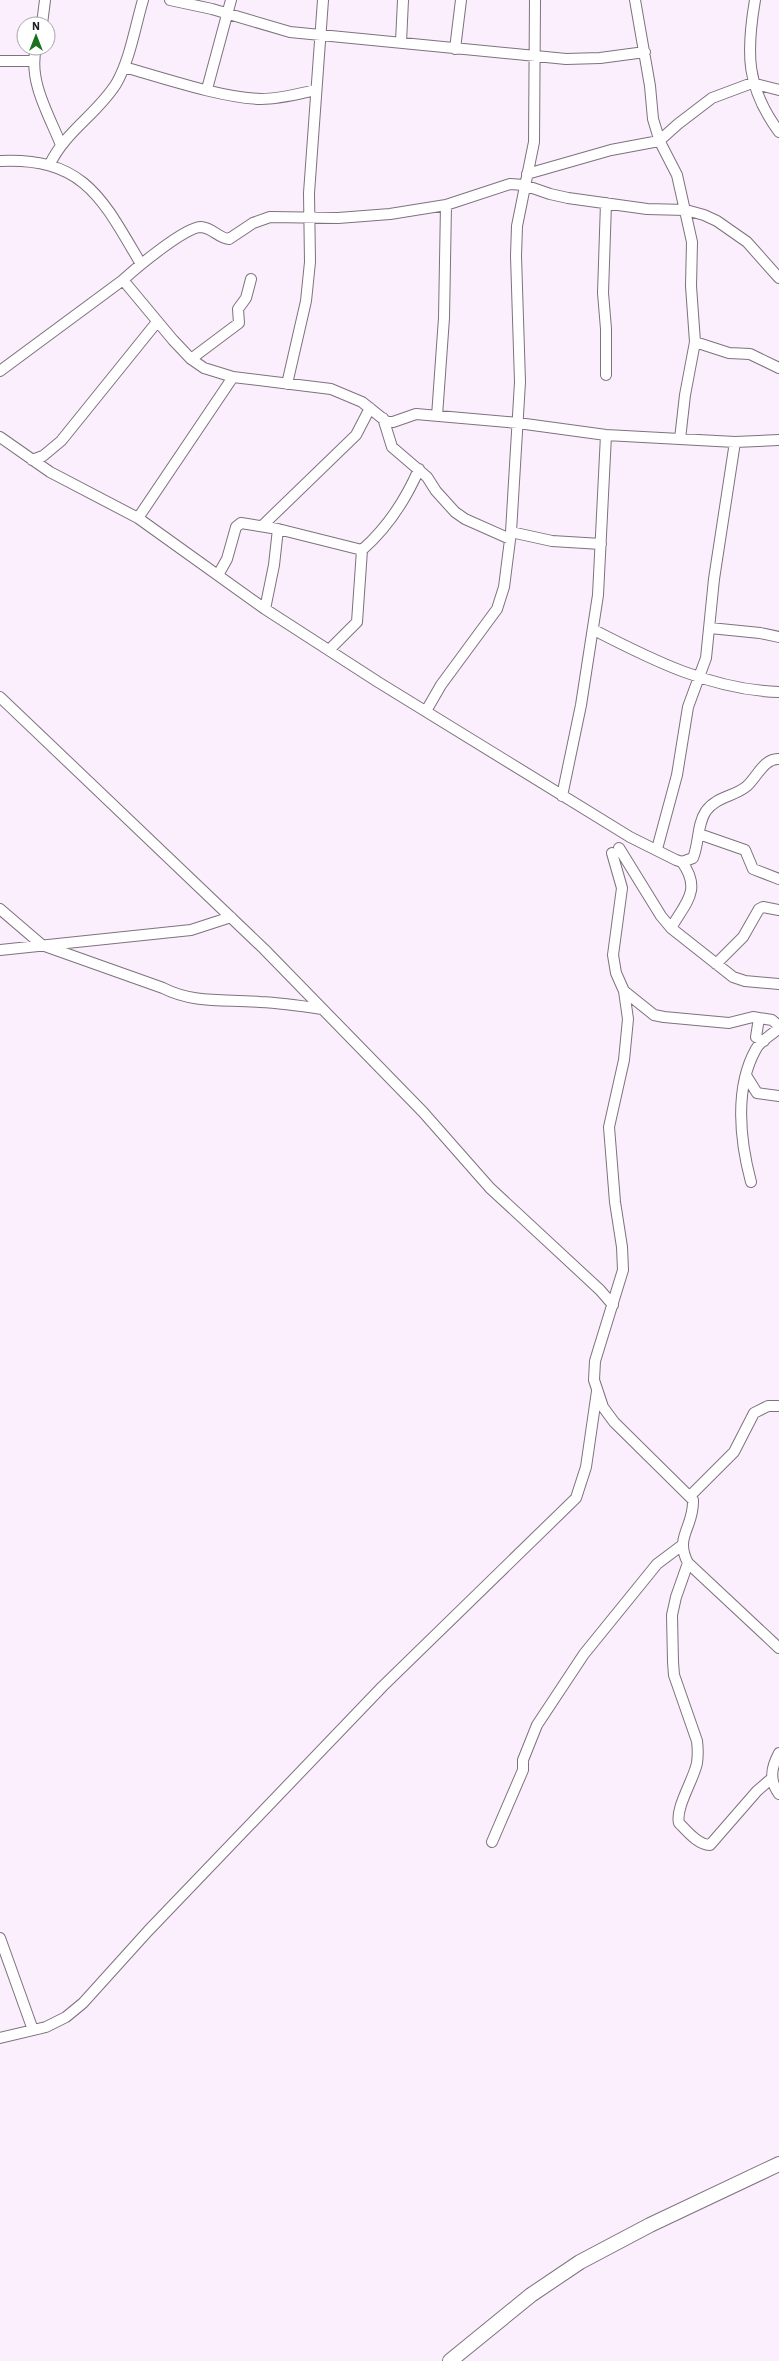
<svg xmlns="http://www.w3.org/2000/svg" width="779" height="2361" font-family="'IBM Plex Sans',sans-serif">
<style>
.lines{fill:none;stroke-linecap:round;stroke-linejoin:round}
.street-casing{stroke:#7d727e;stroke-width:12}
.secondary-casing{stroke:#7d727e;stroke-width:16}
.street{stroke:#fff;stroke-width:10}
.secondary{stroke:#fff;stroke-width:14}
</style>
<rect width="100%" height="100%" fill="#fceffd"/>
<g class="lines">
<!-- street casing -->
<g class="street-casing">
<path id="street" d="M170 0 212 9 290 32 566 59 600 58 645 52
M635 0 650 86 653 119 660 142 677 175 692 242 691 286 695 342 685 395 680 439
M755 0C746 53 746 87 779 132
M42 24 45 0
M401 42 403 0
M36 48C28 81 49 115 61 145
M455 49 461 0
M0 61H33
M124 67C163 78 222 98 261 99 280 99 298 94 316 90
M207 89 231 0
M0 161C85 157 103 200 141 264
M50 164C65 132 97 114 116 84 130 60 135 27 143 0
M527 174 611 150 659 141 678 124 712 98 752 83 779 90
M606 203 603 293 606 329V375
M123 280 173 340 191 359 204 368 233 377 331 389 362 402 387 422H393L416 414 518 423 606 435 735 442 779 440
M695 342 729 353 750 354 779 368
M191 359 239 323 238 309 246 298 251 279
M0 371 123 280C136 268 185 227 201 227 213 228 218 238 229 239L253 223 270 217 338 218 390 214 446 205 510 184 524 185 550 194 568 198 647 209 686 210 704 215 717 221 747 242 779 278
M287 384 306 301 310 262 309 193 323 0
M437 416 444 318 446 205
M383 418 392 447 427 477 436 491 455 512 465 519 510 539
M0 437 50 472 138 518 265 609 378 682 630 837 676 860 682 862 693 858C699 844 697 824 706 811 717 796 734 797 747 786 757 777 764 758 779 759
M32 460 43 456 61 441 157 322
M138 518 233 377
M262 526 356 435 370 408
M511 532 552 541 601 544
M362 550C387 528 406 499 419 469
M218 575 227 559 236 527 241 523 278 529 362 550 357 622 329 650
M265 609 274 565 278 529
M710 628 760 633 779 637
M594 630C652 660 712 690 779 692
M0 697 264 949 423 1112 490 1188 600 1290 613 1305
M426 711 441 685 497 609 504 587 511 532 520 382 516 256 517 226 534 142 535 0
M562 796 581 705 598 595 606 435
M699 834 745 850 753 869 779 879
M619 848 661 916 671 928 733 977 745 981 779 984
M657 849 677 775 688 707 706 658 714 579 735 442
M612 853 622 888 613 955 616 973 624 991 628 1019 624 1060 609 1127 615 1202 622 1247 623 1270 595 1361 594 1380 603 1407 614 1422 693 1500C694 1528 674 1536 688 1563L779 1648
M0 909 42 945 163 988C194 1004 226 999 260 1002 281 1003 302 1006 322 1009
M671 928C686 902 702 890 682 862
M0 950 191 930 231 917
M716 964 743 937 759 909 763 907 779 910
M624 991 654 1015 664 1017 729 1023 753 1017 772 1020 779 1026
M759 1018 756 1037 764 1041
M747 1077 757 1093 779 1096
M751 1182C740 1141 734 1088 756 1049 760 1041 772 1035 779 1028
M690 1496 734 1452 754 1413 768 1406H779
M688 1563 676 1597 672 1615 673 1662 674 1675 697 1741C698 1749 698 1756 697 1763 694 1779 675 1808 679 1823 687 1831 698 1845 710 1845L757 1791 771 1779
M779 1753C771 1768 769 1780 779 1794
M492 1842 523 1770V1760L537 1725 584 1654 657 1564 681 1546
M0 1938 33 2030
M0 2038 46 2027 66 2017 83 2003 148 1931 382 1687 576 1498 586 1467 597 1391"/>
</g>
<!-- secondary casing -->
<g class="secondary-casing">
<path id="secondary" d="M450 2361 531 2295 580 2262 650 2225 779 2164"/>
</g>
<!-- street -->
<use href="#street" class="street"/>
<!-- secondary -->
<use href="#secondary" class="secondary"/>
</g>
<!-- north arrow -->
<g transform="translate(36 36)"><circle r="19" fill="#ffffff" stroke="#a6a5a7"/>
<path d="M0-3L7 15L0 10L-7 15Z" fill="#19711c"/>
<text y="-6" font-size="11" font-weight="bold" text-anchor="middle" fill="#211d22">N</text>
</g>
</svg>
